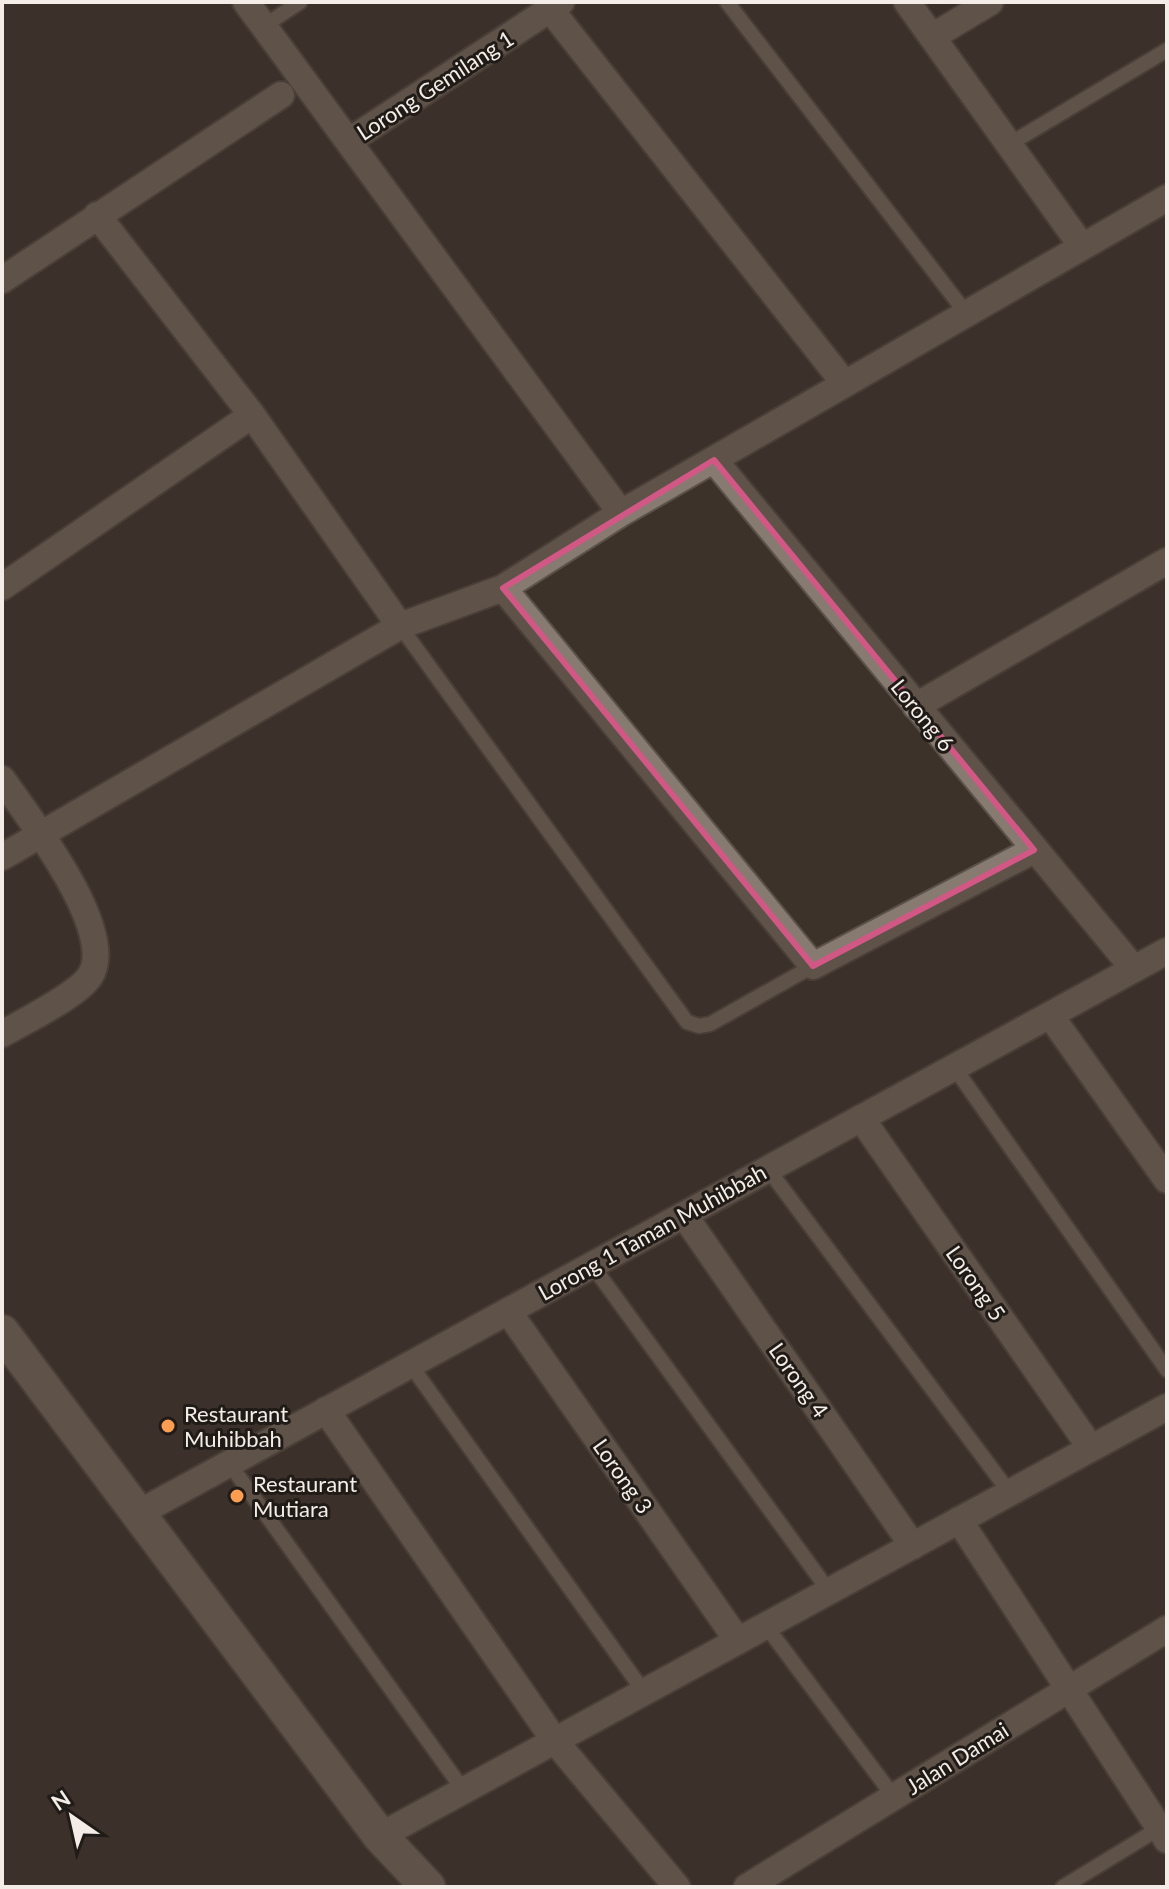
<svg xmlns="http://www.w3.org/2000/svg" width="1169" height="1889" font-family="Lato,sans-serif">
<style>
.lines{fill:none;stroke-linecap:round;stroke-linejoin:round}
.service-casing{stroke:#5a5149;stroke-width:18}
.minor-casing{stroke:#5a5149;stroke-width:30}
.tertiary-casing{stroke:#5a5149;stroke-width:38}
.service{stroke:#877a70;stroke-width:14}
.minor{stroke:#877a70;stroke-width:26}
.tertiary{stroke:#877a70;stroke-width:34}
.marked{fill:none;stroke:#d15885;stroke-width:6;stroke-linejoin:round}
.poi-dot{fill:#fb9e51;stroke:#201b17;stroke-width:3}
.labels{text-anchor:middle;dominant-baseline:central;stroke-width:6;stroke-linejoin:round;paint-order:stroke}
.street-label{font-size:22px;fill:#f4ede7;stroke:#201b17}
.poi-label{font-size:22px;fill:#f4ede7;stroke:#201b17;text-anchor:start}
</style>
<rect width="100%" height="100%" fill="#3d322a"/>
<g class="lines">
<!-- service casing -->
<g class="service-casing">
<path id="service" d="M727 2 966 313
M264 26 300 2
M1008 145 1167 50
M400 626 687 1022 699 1026 710 1024 813 966
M954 1067 1167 1370
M768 1169 1010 1493
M592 1265 829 1591
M410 1364 644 1692
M229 1463 464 1791
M766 1626 894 1797
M1063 1887 1163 1826"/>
</g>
<!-- minor casing -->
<g class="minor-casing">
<path id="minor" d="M246 2 621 513
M907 2 1081 245
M550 9 845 384
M932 37 990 2
M349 141 561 2
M97 215 252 415 400 626
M2 280 281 95
M714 460 1134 969
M2 587 252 415
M503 588 813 966 1034 850
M916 706 1167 561
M2 779C27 815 119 932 90 976 78 995 23 1022 2 1034
M2 857 400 626 503 588 621 513 1167 198
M1050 1015 1167 1180
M861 1118 1091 1448
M684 1215 913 1546
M508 1311 738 1641
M326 1410 555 1741 677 1887
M137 1514 1167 951
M959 1520 1167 1840
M380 1836 1167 1407
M747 1887 1167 1629"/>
</g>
<!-- tertiary casing -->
<g class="tertiary-casing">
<path id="tertiary" d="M2 1332 380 1836 428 1887"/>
</g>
<!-- service -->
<use href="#service" class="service"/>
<!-- minor -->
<use href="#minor" class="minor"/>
<!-- tertiary -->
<use href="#tertiary" class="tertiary"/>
</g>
<!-- marked area -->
<path d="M0 0H1169V1889H0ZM714 460 1034 850 813 966 503 588Z" fill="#3d322a" fill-opacity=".55" fill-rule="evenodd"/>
<path class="marked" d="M714 460 1034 850 813 966 503 588Z"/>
<!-- markers -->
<g class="poi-dot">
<circle cx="168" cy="1426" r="8"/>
<circle cx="237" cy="1496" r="8"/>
</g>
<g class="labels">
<!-- street labels -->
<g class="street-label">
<text transform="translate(435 85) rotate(-33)">Lorong Gemilang 1</text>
<text transform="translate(923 715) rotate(51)">Lorong 6</text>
<text transform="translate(652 1232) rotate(-29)">Lorong 1 Taman Muhibbah</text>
<text transform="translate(976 1283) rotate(55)">Lorong 5</text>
<text transform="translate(799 1380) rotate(55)">Lorong 4</text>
<text transform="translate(623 1476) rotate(55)">Lorong 3</text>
<text transform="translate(957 1758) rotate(-32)">Jalan Damai</text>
</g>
<!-- poi labels -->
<g class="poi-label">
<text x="184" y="1413">Restaurant<tspan x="184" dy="25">Muhibbah</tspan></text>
<text x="253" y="1483">Restaurant<tspan x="253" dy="25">Mutiara</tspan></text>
</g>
</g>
<!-- border -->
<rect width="1169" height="1889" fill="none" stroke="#f4ede7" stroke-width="8"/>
<!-- north arrow -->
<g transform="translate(72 1817) rotate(326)" stroke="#201b17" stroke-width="6" paint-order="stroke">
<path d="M0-6L14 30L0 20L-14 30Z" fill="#f4ede7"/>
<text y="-12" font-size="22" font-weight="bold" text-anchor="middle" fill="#f4ede7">N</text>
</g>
</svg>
